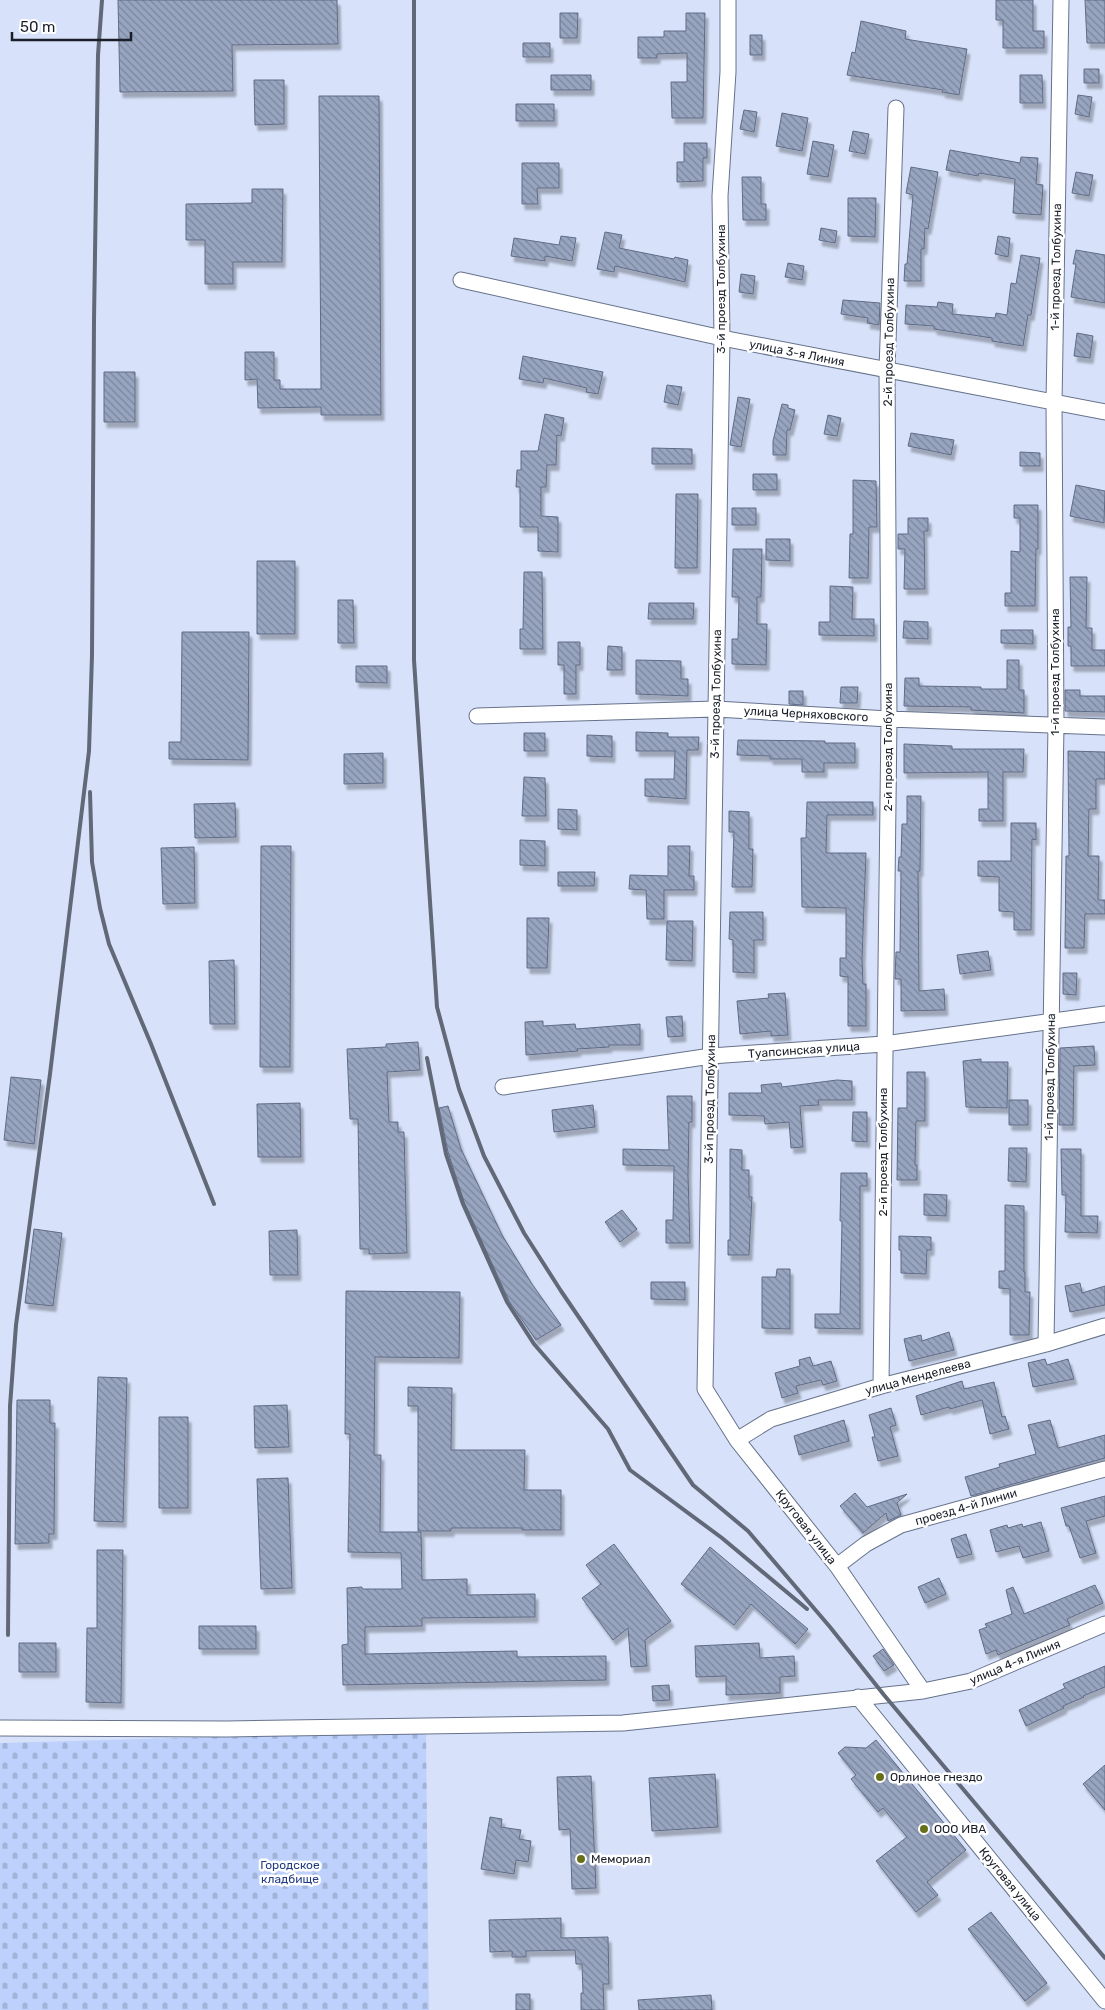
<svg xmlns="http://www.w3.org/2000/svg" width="1105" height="2010" font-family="Rubik,sans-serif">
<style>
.cemetery{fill:url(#cemetery-stones)}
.building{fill:url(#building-back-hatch);stroke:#606b85;filter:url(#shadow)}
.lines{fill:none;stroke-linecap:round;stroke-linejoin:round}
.minor-casing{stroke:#66728b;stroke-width:17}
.minor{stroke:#fff;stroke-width:15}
.rail{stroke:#616877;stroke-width:4}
.poi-dot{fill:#677019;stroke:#fff;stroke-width:2}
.labels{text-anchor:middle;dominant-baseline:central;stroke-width:5;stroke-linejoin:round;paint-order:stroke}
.street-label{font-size:12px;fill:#191e28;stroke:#fff}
.poi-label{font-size:12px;fill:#191e28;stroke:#fff;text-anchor:start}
.park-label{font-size:12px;fill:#213c85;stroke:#fff}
</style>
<defs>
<pattern id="cemetery-stones" width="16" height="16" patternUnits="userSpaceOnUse" patternTransform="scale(1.25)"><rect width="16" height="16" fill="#bdd1fc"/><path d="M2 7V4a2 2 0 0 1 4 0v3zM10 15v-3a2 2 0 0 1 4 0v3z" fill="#a2b3d8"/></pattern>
<pattern id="building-back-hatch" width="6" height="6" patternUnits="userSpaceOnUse" patternTransform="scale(1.25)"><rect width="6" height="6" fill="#98a5c0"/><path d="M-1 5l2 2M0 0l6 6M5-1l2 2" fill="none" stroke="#7b869c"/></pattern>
<filter id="shadow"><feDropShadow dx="3" dy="5.5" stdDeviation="1" flood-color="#0004"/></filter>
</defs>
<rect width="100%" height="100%" fill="#d7e2fa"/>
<!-- cemetery -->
<path class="cemetery" d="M426 1731 429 2010H0V1743Z"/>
<!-- building -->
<path class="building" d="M118 0H337L338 44 232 45 233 91 120 92Z
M996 0H1033V31H1044V48H1003V20H996Z
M1085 0H1105V43H1087Z
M560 13H578L577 38H560Z
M686 13H705L703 118H672L671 82H687V53L657 54V58H638V37H664V31H686Z
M861 21 906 31 905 39 967 49 959 95 942 92 943 90 847 75 852 52 855 53Z
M750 35H762V55H750Z
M523 43H550V57H523Z
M1084 69H1099V83H1084Z
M551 75H591V90H551Z
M1020 75H1042L1043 103H1020Z
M254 80H284V124L255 125Z
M1078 95 1092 97 1089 117 1075 114Z
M319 96H379L381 415H321V407L258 408 257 379 245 380V352H274V380H280V389H321Z
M516 104H554V121H516Z
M744 110 757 112 754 132 740 129Z
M782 113 808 118 802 151 776 146Z
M853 131 869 134 865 154 849 151Z
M813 141 834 145 828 177 807 174Z
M684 143H707V158H703V181L677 182V162H684Z
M950 150 1020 163 1021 157 1038 158 1036 184 1043 185 1041 215 1013 213 1015 179 979 173 978 176 946 170Z
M522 163H559V188H537L538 204H522Z
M911 167 938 172 928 229 925 228 924 249H921V281H904L905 264H907L913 195 906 193Z
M1076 172 1093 175 1089 196 1072 193Z
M742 177H761V204H766V220H743Z
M252 189H283L282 262H233V284H205V240H186V204L252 203Z
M848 198H876L875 237 848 236Z
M821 228 837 231 835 243 819 240Z
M605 232 622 235 619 248 674 259 675 257 688 260 685 282 615 266 614 272 597 269Z
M561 236 576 238 572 261 545 256V261L511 256 514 238 559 245Z
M998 236 1010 238 1008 257 995 254Z
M1076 250 1105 255V303L1071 297 1076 264H1073Z
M1021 255 1040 258 1031 315H1028L1023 346 992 341V338L934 329V326L905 324 906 305 937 307 938 302 953 304 952 314 995 318 996 313 1007 315 1011 283 1016 284Z
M788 263 804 266 802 280 785 277Z
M741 274 755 276 753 294 739 292Z
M843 300 880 303 879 325 867 323 868 318 841 314Z
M1077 333 1093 336 1090 358 1074 356Z
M523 356 603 372 598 394 586 392 587 388 544 378 543 383 519 379Z
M104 372H135V422H104Z
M667 385 682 387 678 405 664 402Z
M738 397 750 399 741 447 730 445Z
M782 404 788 405V408L795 410 790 430H787L786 455H773V441Z
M545 414 564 418 561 436 557 435 556 465H547L546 487H541V516L558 517V552L538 551V527H520V487H516L517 470H521V451H538Z
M828 415 841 418 837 436 824 434Z
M911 433 954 440 951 455 908 446Z
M652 448 692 449V464H652Z
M1020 452 1040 453V466H1020Z
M753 474H777V490H753Z
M853 480 876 481 877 527H869L868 578H849L850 534H853Z
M1076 485 1105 491 1104 523 1070 516Z
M676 494H698L697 568H675Z
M1014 505H1038V549H1036L1035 606H1005V593H1011V551L1020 552V518H1014Z
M732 508H756V525H732Z
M908 518H928V531H924L925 589H904L905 549H898V534H908Z
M766 539H790V561L766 560Z
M733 549H762L761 597H757V624H767L766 665 732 664V639H738L739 597H732Z
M257 561H295V634H257Z
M524 572H542L543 649H520V629H523Z
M1070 577H1087L1086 628H1092V650H1105V666H1071V646H1068V627H1071Z
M830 586 853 587 852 619H874V636L819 635V622H830Z
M338 600H353L354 643H338Z
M649 603H694L693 619H648Z
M904 621 928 622V639L903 638Z
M1001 630H1033V644L1001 643Z
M182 632H249L248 760 169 759V742H181Z
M558 642H580V665H576V694H564V665H558Z
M608 646 622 647V670H607Z
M636 660 681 661V679H688V696L636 694Z
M1007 660H1019V690H1024V713L971 710V707L904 706 905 678H919V686L981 687V689H1007Z
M356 666H387V683L356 682Z
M841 687H858L857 703H840Z
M1065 690H1080V696H1105V712L1065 711Z
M789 691H803V705L789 704Z
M636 732 668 733V737H699L698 750H687L686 799 645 796V779H674L675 751H636Z
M524 733H545V751H524Z
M587 735 612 736V757L587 756Z
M738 740 825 741V743H855V763H824V772H802V759H770V756L737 755Z
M904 744 952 746V749H1024L1023 772H1003V821H979V809H988V772L904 773Z
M1068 751 1105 752V779H1096V809H1089L1088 856H1099L1098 900H1105V914H1085L1084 948H1065L1066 856H1069Z
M383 753V783L344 784V754Z
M524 777 545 778 546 816H522Z
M907 796H921L920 871H918L919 991 944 989 945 1010 901 1011V979H895L896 952H900L901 871H898L899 857H901L902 824H907Z
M807 802H873V815H827L826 853H866L862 959 863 984H866V1026H848V977L840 976V958H846V908L802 907 801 838H806Z
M235 803 236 837 195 838 194 804Z
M558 809 577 810V830L558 829Z
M729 811 749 812V849H753L752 887H732L734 832H729Z
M1011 823H1036V840L1032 839 1031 930H1014V912L999 911V877L978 876V861H1011Z
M520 840 545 841V866L520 865Z
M261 846H291L290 1067H260Z
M668 846H690L689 876H694V890H664V919H647L646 890 629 889 630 875 668 876Z
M194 847 195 903 163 904 161 848Z
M558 872H595L594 886H558Z
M730 912H763V940H754V973L733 972V940L729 939Z
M527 918H549L547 968H527Z
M667 921H693L692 961 666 960Z
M988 951 991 970 960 974 957 955Z
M234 960 235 1024H210L209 961Z
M1063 973H1077L1076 995 1063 994Z
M785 993 788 1035 771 1036V1031L740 1034 737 1001 769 998 768 994Z
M682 1016 683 1036 668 1037 666 1017Z
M543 1021V1026L575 1024 576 1029 640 1024V1045H609V1047L577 1049 578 1051 526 1055 525 1022Z
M418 1042 420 1070 387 1072 389 1122H398V1132H404L407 1253 369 1254V1249H360L358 1119H350L347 1049 386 1047V1044Z
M1094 1046 1095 1065 1074 1066 1073 1125H1059L1060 1048Z
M981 1059V1062H1008L1007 1108 966 1107 963 1061Z
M907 1072H925V1121H916L915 1165H917V1180H897L898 1108H907Z
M11 1077 41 1080 34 1144 4 1140Z
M837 1080 852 1081V1100H818L819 1105 800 1106 803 1147 791 1148 789 1122 765 1124 764 1116 729 1115V1093H762L761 1085 781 1083 782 1087Z
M667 1096H692V1122H689L688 1175 690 1243H666V1220H673L674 1166 623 1165V1149L669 1150Z
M1009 1100H1028V1125H1009Z
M300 1103 301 1157H258L257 1104Z
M593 1105 595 1127 554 1132 552 1110Z
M448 1106 461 1149 502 1235 532 1284 561 1325 536 1340 509 1301 464 1202 448 1152 439 1108Z
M853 1112H867V1142L852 1141Z
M1009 1148H1027L1026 1182 1008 1181Z
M730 1149 742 1150V1170H749V1197H752L749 1255H728V1240H730Z
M1061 1149H1081V1216H1098L1097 1233 1065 1232 1066 1195H1062Z
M841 1173H867V1186H860V1329L815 1328V1314H840L842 1221H840Z
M924 1194 947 1195 946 1216 924 1215Z
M1005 1205 1024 1206V1272H1025V1292H1030L1029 1335H1010V1289L999 1288V1271H1005Z
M622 1210 637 1229 620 1242 605 1222Z
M34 1229 62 1233 53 1306 25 1303Z
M297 1230 298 1275H270L269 1231Z
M899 1236 931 1237V1250H927L926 1274 901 1273V1250H899Z
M777 1269H790V1329L762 1328V1277H776Z
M651 1282H685V1300L651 1299Z
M1080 1283 1082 1293 1105 1286V1305L1070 1312 1065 1286Z
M346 1291 460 1292 459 1358 375 1357 374 1455H381L380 1532H421L422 1580 467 1579V1595L535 1594V1617L422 1618V1626L365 1627V1654L517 1651V1657L606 1656V1680L343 1685 342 1645 348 1644 347 1588 362 1587V1589H402L401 1553 348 1552 350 1434H345Z
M949 1332 954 1350 909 1361 904 1339 921 1335 922 1341Z
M810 1357 813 1366 831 1361 837 1381 823 1385 821 1380 796 1386 798 1393 782 1398 775 1373 800 1366 799 1360Z
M1045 1359 1047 1365 1068 1359 1074 1379 1033 1387 1028 1363Z
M98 1377 127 1378 123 1522 94 1521Z
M962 1381 964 1389 994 1382 1002 1417 1005 1416 1009 1429 990 1434 982 1400 950 1409 949 1407 921 1415 916 1396Z
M408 1387 452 1388 451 1450H525L524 1490H561V1530H522V1528H451V1531H418V1406H408Z
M17 1400H50V1423H55L54 1534H49V1543L15 1544Z
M287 1405 289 1447 255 1448 254 1406Z
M891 1408 896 1425 890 1427 898 1456 878 1461 872 1437H875L869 1415Z
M159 1417H188V1508H159Z
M844 1420 849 1441 799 1455 794 1436Z
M1050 1420 1058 1448 1105 1435V1458L971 1496 965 1477 1000 1467 999 1464 1036 1454 1028 1425Z
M288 1478 292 1588 261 1589 257 1479Z
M855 1493 867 1507 907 1494 897 1503 901 1515 888 1521 886 1513 863 1533 840 1506Z
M1105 1496V1516L1086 1521 1096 1553 1080 1558 1069 1526H1066L1061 1508Z
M1041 1522 1049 1551 1023 1558 1019 1546 996 1552 990 1530 1007 1525 1008 1528 1022 1524 1023 1527Z
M966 1534 972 1554 957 1558 951 1539Z
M614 1544 671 1621 645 1640 647 1666 631 1667 628 1628 613 1640 582 1598 601 1584 586 1565Z
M710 1547 808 1629 795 1644 751 1604 734 1625 681 1584Z
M97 1550H123L121 1703 86 1702 87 1628H97Z
M939 1578 946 1594 925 1603 918 1587Z
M1095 1585 1103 1603 1067 1619 1070 1625 998 1655 996 1650 986 1654 979 1630 987 1627 985 1624 1012 1614 1006 1590 1013 1587 1024 1614Z
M199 1626H256V1649H199Z
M19 1643H56V1672H19Z
M759 1643 760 1658 794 1656 795 1676 780 1677V1693L726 1695V1676L696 1677 695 1646Z
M883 1649 894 1665 884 1671 873 1656Z
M1105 1666V1687L1083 1696 1084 1697 1063 1706 1064 1708 1026 1726 1019 1710 1065 1688 1063 1684Z
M669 1685 670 1700 653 1701 652 1686Z
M876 1740 966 1850 927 1882 938 1895 916 1912 876 1861 907 1837 883 1808 878 1812 851 1779 856 1775 838 1753 845 1747 866 1748Z
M1105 1765V1810L1083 1784Z
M715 1774 718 1827 652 1831 649 1778Z
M591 1776 596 1888 572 1889 570 1829 559 1830 557 1777Z
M490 1817 502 1819 501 1827 521 1830 519 1839 531 1841 528 1862 516 1860 514 1874 481 1869Z
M991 1912 1047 1983 1025 2001 968 1929Z
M561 1918V1938L608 1937 609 1984H603L604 2010H581V1993H583L582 1964H576L575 1950 526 1951V1957H512V1951L490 1952 489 1920Z
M516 1994H530V2010H516Z
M711 1995 712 2010H639L638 2000Z"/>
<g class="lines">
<!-- minor casing -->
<g class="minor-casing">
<path id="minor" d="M728 0V72L720 196 722 338 705 1389 737 1440 837 1566 923 1691
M461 280 722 338 1105 412
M477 716 716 709 889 719 1105 727
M503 1087 711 1056 884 1044 1105 1014
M1046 1344 1056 725 1054 403 1061 0
M881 1386 889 719 887 370 896 108
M737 1440 771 1419 881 1386 1046 1344 1105 1326
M837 1566 866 1544 901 1525 1105 1469
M858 1697 1105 2001
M0 1728 227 1729 623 1723 923 1691 971 1681 1105 1624"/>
</g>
<!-- minor -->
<use href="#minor" class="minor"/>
<!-- rail -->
<path class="rail" d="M414 0V660L437 1007 459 1089 484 1156 524 1233 561 1291 693 1485 748 1531 830 1627 884 1695 1105 1958
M90 792 92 862 100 908 109 944 151 1044 214 1204
M427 1058 446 1154 463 1204 507 1302 534 1344 608 1429 630 1470 722 1538 807 1609
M8 1635 10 1406 16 1325 50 1074 89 751 92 655 94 321 98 55 102 0"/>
</g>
<!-- markers -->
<g class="poi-dot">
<circle cx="880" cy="1777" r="5"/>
<circle cx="924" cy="1829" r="5"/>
<circle cx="581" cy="1859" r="5"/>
</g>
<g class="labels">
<!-- street labels -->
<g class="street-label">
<text transform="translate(1056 267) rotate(-89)">1-й проезд Толбухина</text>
<text transform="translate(721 289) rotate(-90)">3-й проезд Толбухина</text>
<text transform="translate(889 342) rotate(-89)">2-й проезд Толбухина</text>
<text transform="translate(797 353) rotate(11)">улица 3-я Линия</text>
<text transform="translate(1055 672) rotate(-90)">1-й проезд Толбухина</text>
<text transform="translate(716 694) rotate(-89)">3-й проезд Толбухина</text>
<text transform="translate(806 714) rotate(3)">улица Черняховского</text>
<text transform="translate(888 747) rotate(-90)">2-й проезд Толбухина</text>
<text transform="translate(804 1050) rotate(-4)">Туапсинская улица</text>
<text transform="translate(1050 1077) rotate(-89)">1-й проезд Толбухина</text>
<text transform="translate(710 1099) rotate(-89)">3-й проезд Толбухина</text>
<text transform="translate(883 1152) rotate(-90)">2-й проезд Толбухина</text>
<text transform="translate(918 1377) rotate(-15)">улица Менделеева</text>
<text transform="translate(966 1507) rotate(-16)">проезд 4-й Линии</text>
<text transform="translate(806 1527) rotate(52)">Круговая улица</text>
<text transform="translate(1015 1662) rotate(-23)">улица 4-я Линия</text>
<text transform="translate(1010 1884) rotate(51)">Круговая улица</text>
</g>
<!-- poi labels -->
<g class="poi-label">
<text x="890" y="1777">Орлиное гнездо</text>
<text x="934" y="1829">ООО ИВА</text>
<text x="591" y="1859">Мемориал</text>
</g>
<!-- park labels -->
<g class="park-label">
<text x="290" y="1865">Городское<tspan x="290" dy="14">кладбище</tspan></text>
</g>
</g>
<!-- scale -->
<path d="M12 32v8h119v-8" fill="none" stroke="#191e28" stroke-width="2.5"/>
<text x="20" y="32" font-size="15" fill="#191e28" stroke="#ffffff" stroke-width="4" paint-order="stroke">50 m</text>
</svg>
